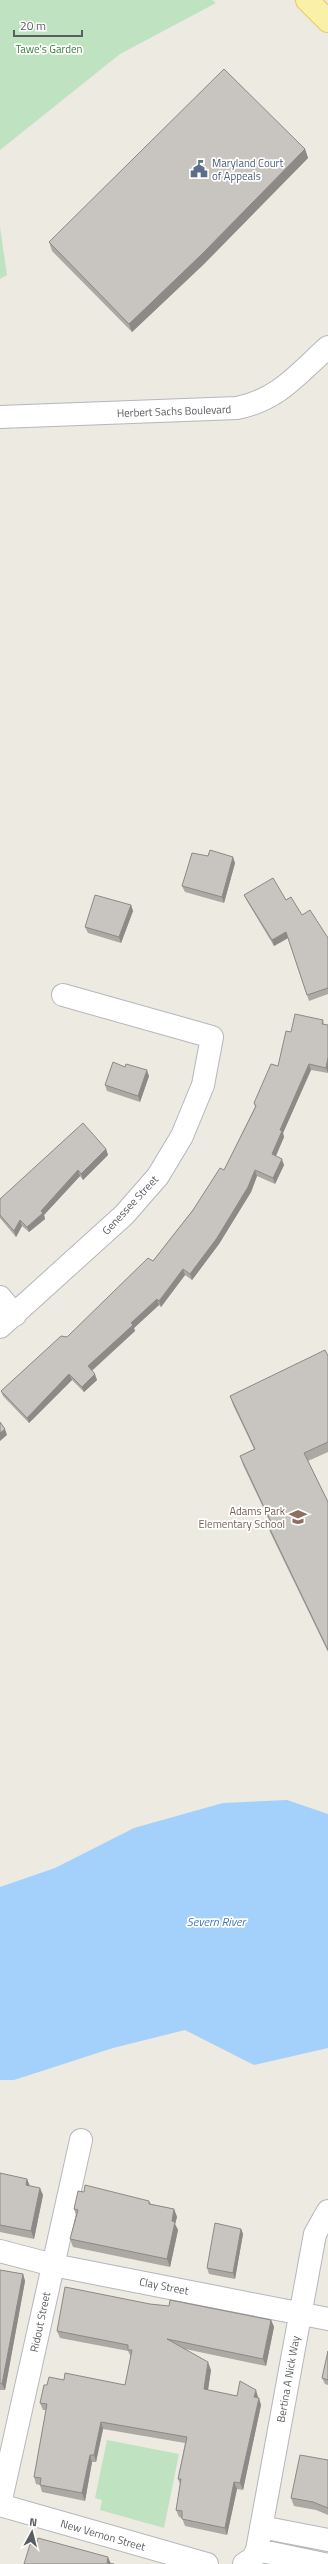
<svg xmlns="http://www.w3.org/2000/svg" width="328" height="2564" font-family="'Titillium Web',sans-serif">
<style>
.green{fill:#bfe3c0}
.water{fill:#a3d1fb}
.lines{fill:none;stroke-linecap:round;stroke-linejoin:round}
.minor-casing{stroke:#b4b7bc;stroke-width:24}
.major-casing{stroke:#eac75c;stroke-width:24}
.minor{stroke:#fff;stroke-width:22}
.major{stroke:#fbf0a8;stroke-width:22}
.wall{fill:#aca9a4}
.shaded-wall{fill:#8c8986}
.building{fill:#c8c4bf;stroke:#8c8986}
.labels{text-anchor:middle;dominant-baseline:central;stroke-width:3.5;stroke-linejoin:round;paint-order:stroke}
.park-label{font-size:11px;fill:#38823e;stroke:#fff}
.service-label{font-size:11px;fill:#4e5e75;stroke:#fff;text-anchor:start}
.street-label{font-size:11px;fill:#5a5d62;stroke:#fff}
.education-label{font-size:11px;fill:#785e54;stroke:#fff;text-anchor:end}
.water-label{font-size:12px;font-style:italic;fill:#4477b4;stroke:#fff}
</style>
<rect width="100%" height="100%" fill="#eceae1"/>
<!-- green -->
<path class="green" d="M0 0H212L216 3 120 54 0 150Z
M0 227 7 275 0 279Z
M107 2440 179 2454 164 2528 100 2510 102 2500 95 2498Z"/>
<!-- water -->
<path class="water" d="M287 1800 328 1814V2048L254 2065 185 2030 113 2048 14 2080H0V1887L55 1868 134 1828 223 1803Z"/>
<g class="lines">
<!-- minor casing -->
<g class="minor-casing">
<path id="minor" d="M0 417 237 408C278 400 298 374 328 347
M0 1297 15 1315
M0 1327 124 1215 158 1176 182 1136 203 1085 212 1037 63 995
M0 2251 53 2265 328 2319
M0 2504 81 2140
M0 2505 207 2564
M261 2527 328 2540
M257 2550 324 2564
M244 2564 253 2558 257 2550 315 2234 328 2211"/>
</g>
<!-- major casing -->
<g class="major-casing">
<path id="major" d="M307 0 328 21"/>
</g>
<!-- minor -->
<use href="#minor" class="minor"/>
<!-- major -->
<use href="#major" class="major"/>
</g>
<!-- wall -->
<path class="wall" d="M305 149 308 158 204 264 132 332 52 251 49 242Z
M208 856 235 863 224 903 185 892 182 886Z
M244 895 286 900 328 938V994L309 1001 288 938 274 946 247 901Z
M131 905 133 911 121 943 88 933 85 927Z
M323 1020 324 1025H328V1073L311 1070 283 1133 284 1137 276 1156 284 1165 275 1184 257 1176 251 1192 219 1244 192 1280 185 1275 161 1307 159 1305 134 1328 135 1331 92 1371 97 1380 84 1392 72 1380 29 1423 3 1396 1 1391 67 1337 153 1261 224 1170 255 1107 254 1103 278 1066 291 1032Z
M149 1076 140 1102 107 1091 105 1085Z
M106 1149 108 1155 83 1180 80 1176 44 1215 45 1219 29 1232 22 1226 16 1237 0 1218V1199Z
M328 1356V1452L308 1461 328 1502V1652L270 1532 267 1523 270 1522 243 1465 240 1456 254 1449 233 1405 230 1396Z
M0 2173 27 2179 30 2186 43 2195 34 2239 0 2232Z
M84 2192 149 2201 151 2204 174 2209 177 2217 175 2224 178 2230 170 2267 73 2247 70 2239 76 2215 74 2209Z
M241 2229 243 2234 235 2279 209 2274 207 2268Z
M0 2270 23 2274 25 2281 5 2390H0Z
M150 2304 271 2320 274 2327 266 2366 185 2349 211 2370 208 2390 237 2396 258 2398 261 2405 243 2490 237 2489 227 2535 185 2526 182 2518 179 2517 176 2510 180 2484 178 2479 185 2443 103 2429 96 2462H92L85 2501 42 2492 40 2485 36 2484 34 2477 46 2410H43L40 2403 47 2385 64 2380 125 2385 131 2357 128 2351 60 2338 57 2331Z
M328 2351V2385L325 2384 322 2378Z
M328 2460V2515L316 2510 294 2506 291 2498Z"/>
<!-- shaded-wall -->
<path class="shaded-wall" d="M305 149 308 158 204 264 132 332 129 324Z
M233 857 235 863 224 903 222 897Z
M131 905 133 911 121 943 119 937Z
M286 932 288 938 274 946 272 940Z
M328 1057V1073L326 1068Z
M309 1064 311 1070 283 1133 284 1137 274 1160 272 1154 280 1130Z
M147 1070 149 1076 140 1102 138 1096Z
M106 1149 108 1155 83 1180 81 1174Z
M282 1159 284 1165 275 1184 273 1178Z
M78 1170 80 1176 44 1215 45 1219 29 1232 27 1227 41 1211Z
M255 1170 257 1176 251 1192 219 1244 192 1280 190 1274Z
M20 1220 22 1226 16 1237 14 1231Z
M183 1269 185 1275 161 1307 159 1301Z
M157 1299 159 1305 134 1328 135 1331 90 1372 88 1366 131 1323Z
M69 1374 72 1380 29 1423 27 1418Z
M95 1374 97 1380 84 1392 82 1387Z
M5 1429 7 1435 0 1441V1433Z
M27 2179 30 2187 26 2185Z
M40 2188 43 2195 34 2239 31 2231Z
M174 2209 177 2217 175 2224 178 2230 170 2267 167 2259 172 2221Z
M241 2229 243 2234 235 2279 233 2273Z
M23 2274 25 2281 5 2390 2 2384Z
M271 2320 274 2327 266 2366 263 2359Z
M208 2362 211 2370 207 2396 204 2389Z
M256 2390 258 2397 257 2404 254 2397Z
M259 2398 261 2405 243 2490 240 2483Z
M101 2422 103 2429 96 2462 94 2455Z
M90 2455 92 2462 85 2501 82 2493Z
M234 2482 237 2489 227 2535 225 2528Z
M108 2557 111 2564 107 2563Z"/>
<!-- building -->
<path class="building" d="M224 69 305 149 201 255 129 324 49 242Z
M210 850 233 857 222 897 182 886 192 853 208 856Z
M273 878 286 900 291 897 302 915 310 910 328 938V988L307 995 286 932 272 940 244 895Z
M95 895 131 905 119 937 85 927Z
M295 1014 323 1020 322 1024 328 1025V1057L326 1068 309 1064 280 1130 282 1131 272 1154 282 1159 273 1178 255 1170 248 1187 217 1238 190 1274 183 1269 159 1301 157 1299 131 1323 133 1325 88 1366 95 1374 82 1387 69 1374 27 1418 1 1391 61 1336 67 1337 148 1258 153 1261 193 1210 220 1168 224 1170 256 1106 254 1103 271 1064 278 1066 286 1031 291 1032Z
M113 1062 125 1067 126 1064 147 1070 138 1096 105 1085Z
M83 1123 106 1149 81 1174 78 1170 41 1211 43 1213 27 1227 20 1220 14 1231 0 1215V1199Z
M325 1350 328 1356V1442L304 1453 328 1502V1650L267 1523 271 1522 240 1456 255 1449 230 1396Z
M0 1422 5 1429 0 1433Z
M0 2173 27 2179 26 2185 40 2188 31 2231 0 2225Z
M85 2185 149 2201V2204L174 2209 172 2221 175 2222 167 2259 70 2239 78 2210 74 2209 78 2191 84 2192Z
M215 2223 241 2229 233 2273 207 2268Z
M0 2270 23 2274 2 2384 0 2383Z
M65 2287 150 2304 169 2306 170 2300 271 2320 263 2359 167 2339 208 2362 204 2389 237 2396 240 2381 256 2390 254 2397 259 2398 240 2483 234 2482 225 2528 182 2519V2511L176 2510 181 2479H178L187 2437 101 2422 94 2455H90L82 2493 40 2485 41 2478 34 2477 47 2404 40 2403 44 2385H47L49 2377 64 2380 65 2373 125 2385 132 2350H128V2345L57 2331Z
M328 2351V2380L322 2378Z
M300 2455 328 2460V2508L313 2502 291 2498Z
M38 2538 108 2557 107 2563 114 2564H24L31 2541 37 2542Z"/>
<!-- icons -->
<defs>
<g id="civic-bare" transform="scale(1.38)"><path d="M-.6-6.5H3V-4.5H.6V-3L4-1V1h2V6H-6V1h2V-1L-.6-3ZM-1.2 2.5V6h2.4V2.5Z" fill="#5c6f8a" stroke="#fff" stroke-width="2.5" paint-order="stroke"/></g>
<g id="school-bare" transform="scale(1.38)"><path d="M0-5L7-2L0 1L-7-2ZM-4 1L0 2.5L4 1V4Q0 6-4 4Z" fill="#8d6e63" stroke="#fff" stroke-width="2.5" paint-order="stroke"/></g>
</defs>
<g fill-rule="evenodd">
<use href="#civic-bare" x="199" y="169"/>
<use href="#school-bare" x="298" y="1517"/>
</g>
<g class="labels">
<!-- park labels -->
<g class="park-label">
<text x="49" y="49">Tawe's Garden</text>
</g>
<!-- service labels -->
<g class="service-label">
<text x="212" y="163">Maryland Court<tspan x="212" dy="13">of Appeals</tspan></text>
</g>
<!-- street labels -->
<g class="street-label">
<text transform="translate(174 411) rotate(-2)">Herbert Sachs Boulevard</text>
<text transform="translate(130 1205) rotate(-47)">Genessee Street</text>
<text transform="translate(164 2286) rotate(11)">Clay Street</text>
<text transform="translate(40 2322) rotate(-78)">Ridout Street</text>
<text transform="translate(288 2379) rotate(-80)">Bertina A Nick Way</text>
<text transform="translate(103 2535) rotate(16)">New Vernon Street</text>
</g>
<!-- education labels -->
<g class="education-label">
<text x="285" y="1511">Adams Park<tspan x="285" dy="13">Elementary School</tspan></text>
</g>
<!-- water labels -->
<g class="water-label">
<text x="216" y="1921">Severn River</text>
</g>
</g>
<!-- north arrow -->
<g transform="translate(32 2532) rotate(7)" stroke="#ffffff" stroke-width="3" paint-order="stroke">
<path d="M0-3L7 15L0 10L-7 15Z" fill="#5a5d62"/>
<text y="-6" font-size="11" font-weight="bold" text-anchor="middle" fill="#5a5d62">N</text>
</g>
<!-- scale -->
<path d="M14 30v6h68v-6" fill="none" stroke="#5a5d62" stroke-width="2"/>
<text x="20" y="30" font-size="12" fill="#5a5d62" stroke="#ffffff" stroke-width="3" paint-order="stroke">20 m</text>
</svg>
